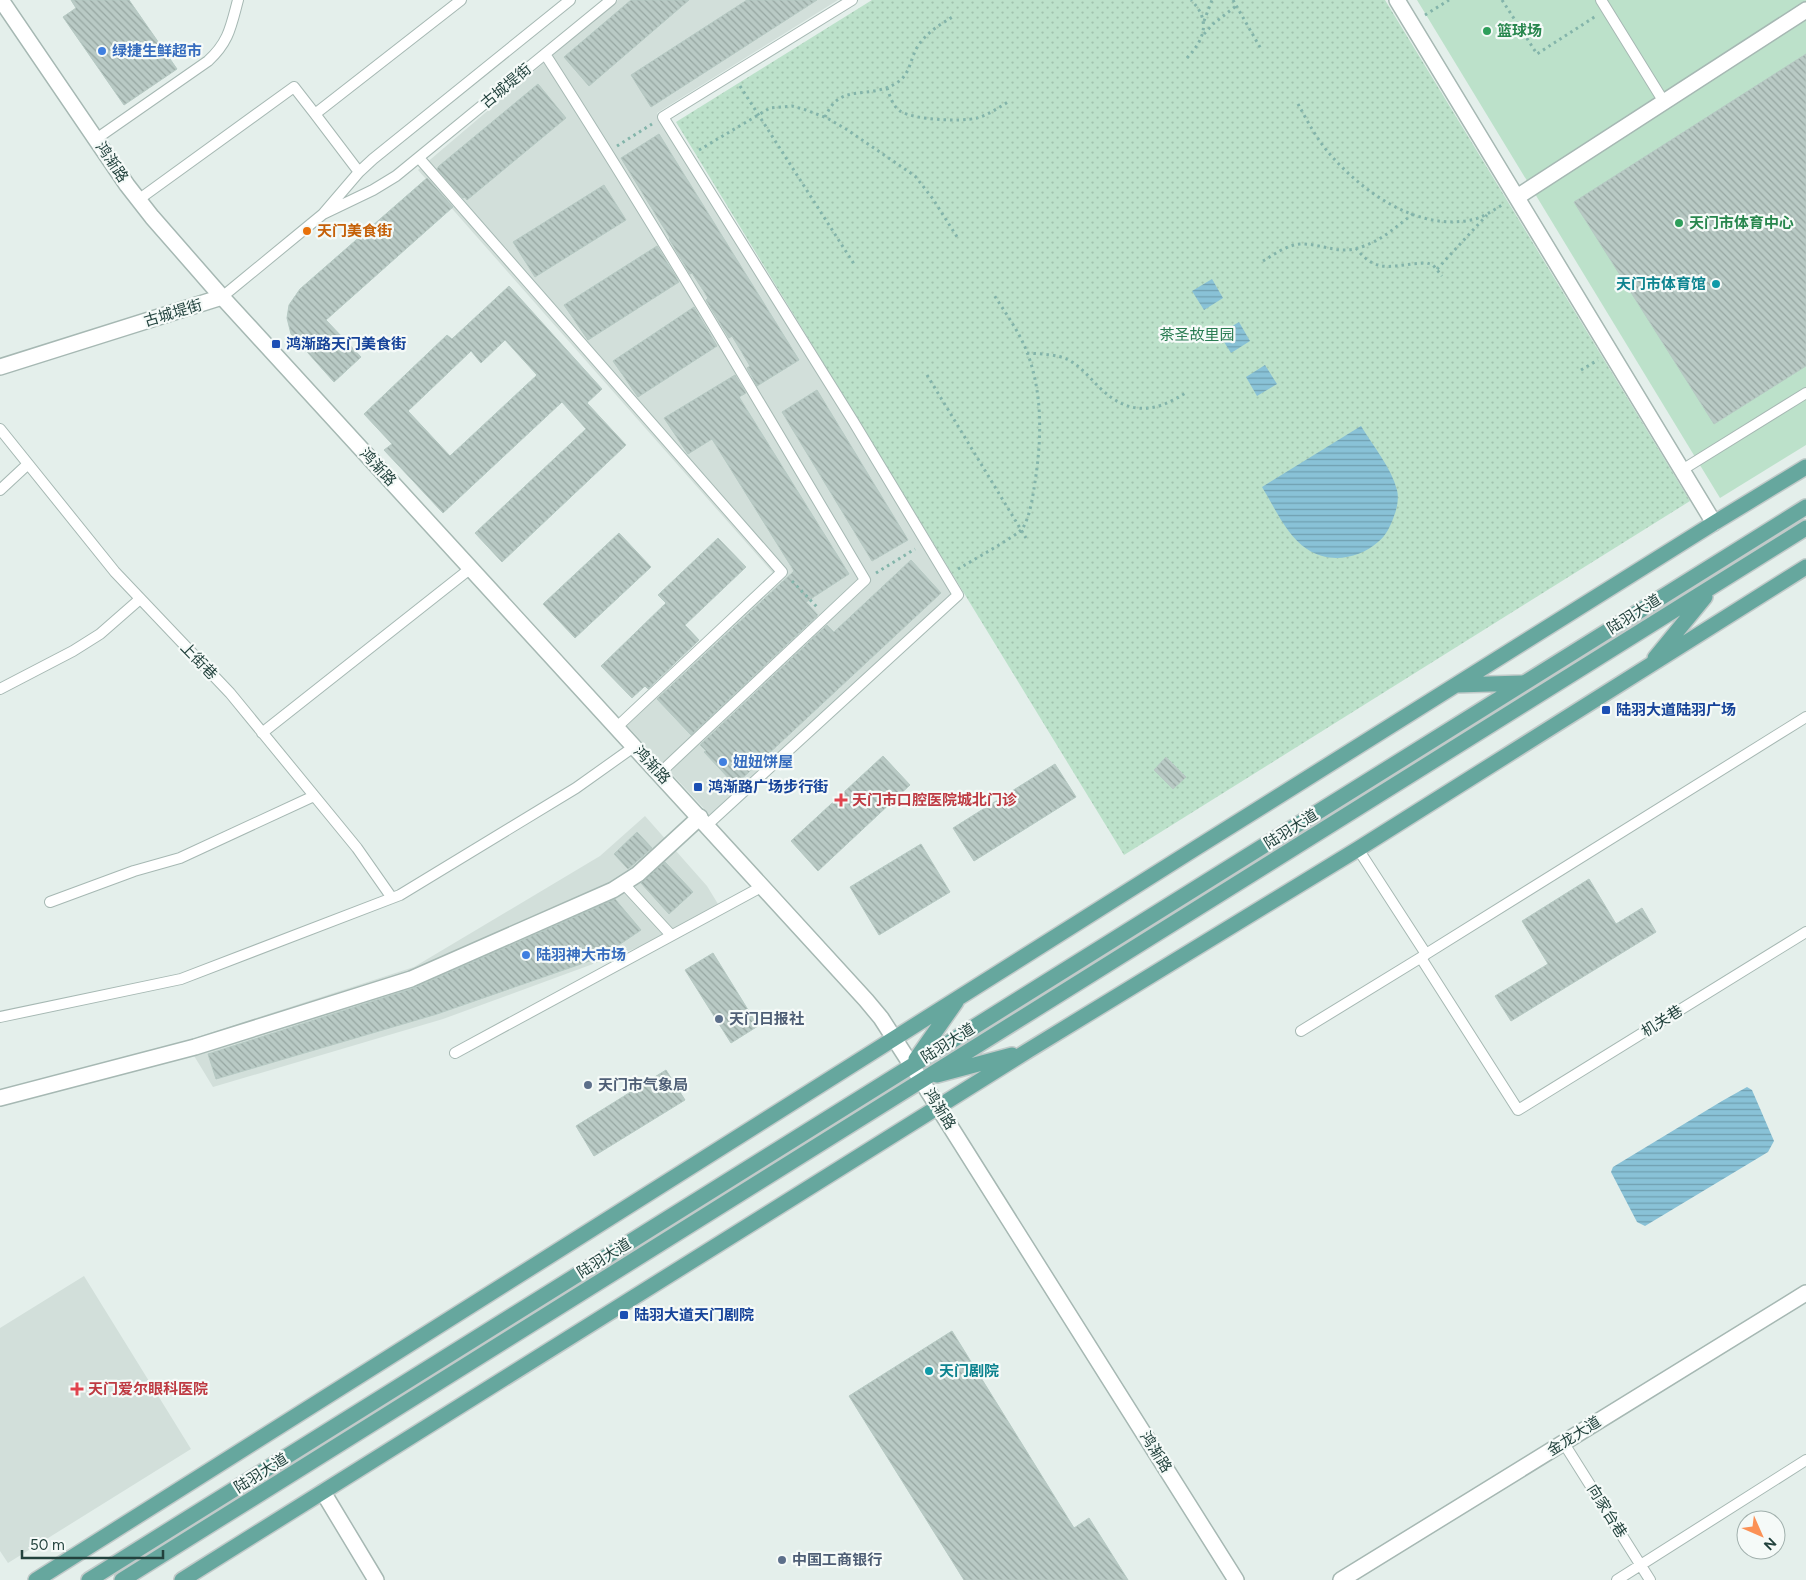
<svg xmlns="http://www.w3.org/2000/svg" width="1806" height="1580" font-family="Figtree,'Noto Sans SC',sans-serif">
<style>
.built{fill:#d2dfda}
.green{fill:#bce1ca}
.park{fill:url(#park-dots)}
.water{fill:url(#water-rules)}
.building{fill:url(#building-back-hatch);stroke:#b6c9c3;fill-rule:evenodd}
.lines{fill:none;stroke-linecap:round;stroke-linejoin:round}
.service-casing{stroke:#a6b8b3;stroke-width:12}
.minor-casing{stroke:#a6b8b3;stroke-width:18}
.tertiary-casing{stroke:#a6b8b3;stroke-width:18}
.primary-casing{stroke:#c1cac9;stroke-width:18}
.path{stroke:#83b4aa;stroke-width:3;stroke-dasharray:2.5 4;stroke-linecap:butt}
.service{stroke:#fff;stroke-width:10}
.minor{stroke:#fff;stroke-width:15}
.tertiary{stroke:#fff;stroke-width:15}
.primary{stroke:#66a79e;stroke-width:15}
.leisure-dot{fill:#2e9e5b;stroke:#f5faf8;stroke-width:2}
.shop-dot{fill:#3f7fe0;stroke:#f5faf8;stroke-width:2}
.food-dot{fill:#e8710a;stroke:#f5faf8;stroke-width:2}
.culture-dot{fill:#0f9aa8;stroke:#f5faf8;stroke-width:2}
.transit-dot{fill:#1a4fb4;stroke:#f5faf8;stroke-width:2}
.health-dot{fill:#e0444e;stroke:#f5faf8;stroke-width:2}
.service-dot{fill:#5c6f8a;stroke:#f5faf8;stroke-width:2}
.labels{text-anchor:middle;dominant-baseline:central;stroke-width:4.5;stroke-linejoin:round;paint-order:stroke}
.leisure-label{font-size:15px;font-weight:bold;fill:#27864d;stroke:#f5faf8;text-anchor:start}
.shop-label{font-size:15px;font-weight:bold;fill:#366cbe;stroke:#f5faf8;text-anchor:start}
.street-label{font-size:15px;fill:#22423d;stroke:#f5faf8}
.food-label{font-size:15px;font-weight:bold;fill:#c56008;stroke:#f5faf8;text-anchor:start}
.culture-label{font-size:15px;font-weight:bold;fill:#0d838f;stroke:#f5faf8;text-anchor:end}
.park-label{font-size:15px;fill:#297c52;stroke:#f5faf8}
.transit-label{font-size:15px;font-weight:bold;fill:#164399;stroke:#f5faf8;text-anchor:start}
.health-label{font-size:15px;font-weight:bold;fill:#be3a42;stroke:#f5faf8;text-anchor:start}
.service-label{font-size:15px;font-weight:bold;fill:#4e5e75;stroke:#f5faf8;text-anchor:start}
</style>
<defs>
<pattern id="park-dots" width="8" height="8" patternUnits="userSpaceOnUse" patternTransform="scale(1.25)"><rect width="8" height="8" fill="#bce1ca"/><path d="M2 2h.1M6 6h.1" fill="none" stroke="#a1c2ae" stroke-width="1.8" stroke-linecap="round"/></pattern>
<pattern id="water-rules" width="6" height="5" patternUnits="userSpaceOnUse" patternTransform="scale(1.25)"><rect width="6" height="5" fill="#89c2d7"/><path d="M0 2.5h6" fill="none" stroke="#709fb0"/></pattern>
<pattern id="building-back-hatch" width="6" height="6" patternUnits="userSpaceOnUse" patternTransform="scale(1.25)"><rect width="6" height="6" fill="#b9cac5"/><path d="M-1 5l2 2M0 0l6 6M5-1l2 2" fill="none" stroke="#96a6a1"/></pattern>
</defs>
<rect width="100%" height="100%" fill="#e4efeb"/>
<!-- built -->
<path class="built" d="M618 0H838L657 113 953 592 711 816 619 717 773 573 418 170Z
M645 816 707 886 718 904 650 943 443 1019 213 1087 185 1041 414 967 600 856Z
M84 1276 191 1449 8 1563 0 1551V1328Z"/>
<!-- green -->
<path class="green" d="M1417 0H1806V445L1720 498Z"/>
<!-- park -->
<path class="park" d="M872 0H1385L1690 501 1124 855 676 122Z"/>
<!-- water -->
<path class="water" d="M1212 279 1223 298 1204 310 1192 291Z
M1239 322 1250 341 1231 353 1219 334Z
M1265 365 1277 384 1257 396 1246 377Z
M1361 426C1373 446 1391 467 1397 490 1399 498 1397 509 1394 516 1391 525 1386 536 1378 542 1359 559 1329 564 1307 549 1286 535 1275 508 1262 487Z
M1747 1087 1752 1090 1774 1141 1768 1152 1645 1226 1637 1222 1611 1172 1613 1167 1722 1101Z"/>
<!-- building -->
<path class="building" d="M71 0H129L177 69 124 105 63 17 76 8Z
M631 0H689L589 86 564 57Z
M747 0H817L651 107 631 75Z
M1806 54V366L1714 424 1574 202Z
M538 84 566 118 467 200 465 197 463 198 437 169 439 166Z
M659 134 799 360 757 386 747 368 750 366 732 336 729 338 706 300 708 298 692 273 690 274 669 239 670 238 621 158Z
M427 178 453 207 326 320 361 357 334 382 291 334 287 318 289 305 300 289Z
M604 185 626 220 535 277 513 242Z
M657 246 679 282 588 340 564 305Z
M509 286 602 389 587 403 626 445 502 562 475 533 586 429 562 402 443 513 384 450 392 444 364 414 447 335 452 339ZM505 340 537 375 450 456 408 411 471 351 481 363Z
M694 307 717 346 638 397 613 361Z
M735 375 746 393 739 397 849 574 806 602 818 615 691 735 657 699 794 571 712 439 688 454 664 418Z
M817 390 908 540 872 561 782 412Z
M619 533 651 567 575 638 543 604Z
M718 538 746 567 685 625 699 640 648 689 645 686 632 698 601 666 666 603 658 595Z
M911 560 941 593 735 785 704 752 706 751 700 745 827 625 834 632Z
M883 756 910 785 818 871 791 841Z
M1166 757 1186 777 1173 789 1154 770Z
M1055 764 1076 797 974 861 953 828Z
M637 832 652 848 628 869 614 854Z
M921 844 950 892 879 935 850 887Z
M665 862 693 892 669 914 641 883Z
M1589 879 1616 924 1642 908 1656 932 1511 1021 1495 996 1548 964 1522 921Z
M615 899 641 930 601 957 437 1014 216 1079 208 1054 414 988Z
M713 953 758 1026 731 1043 685 970Z
M666 1070 685 1100 594 1156 576 1126Z
M952 1331 1074 1528 1089 1518 1128 1580H964L849 1396Z"/>
<g class="lines">
<!-- service casing -->
<g class="service-casing">
<path id="service" d="M570 0 373 159 359 172 323 214 373 190 396 176 611 0
M1601 0 1664 102
M545 54C656 227 760 403 865 580L660 773
M96 139 208 61C229 42 231 26 238 0
M419 158 782 572 617 727
M359 172 315 114 461 0
M138 200 294 87 315 114
M222 297 323 214
M0 429 115 572 230 693 357 848 392 898
M1682 470 1806 393
M0 490 28 464
M0 689 73 651 100 634 140 599
M262 733 471 568
M707 825 958 595 853 421 663 117 852 0
M1358 849 1426 954 1806 717
M624 884 671 935
M50 902 134 871 180 858 314 796
M1421 958 1518 1110 1806 932
M0 1017 181 979 400 895 576 788 635 746
M1301 1031 1425 955
M455 1053 763 886
M1563 1442 1650 1580
M1617 1580 1806 1460"/>
</g>
<!-- minor casing -->
<g class="minor-casing">
<path id="minor" d="M1397 0 1714 523
M1517 197 1806 10
M0 367 222 297
M0 1098 195 1047 411 979 613 890 638 874 700 817
M323 1492 376 1580
M1341 1580 1806 1293"/>
</g>
<!-- tertiary casing -->
<g class="tertiary-casing">
<path id="tertiary" d="M1 0 127 185 152 217 222 297 866 1000 881 1018 921 1080 1236 1580"/>
</g>
<!-- primary casing -->
<g class="primary-casing">
<path id="primary" d="M1655 658 1705 597
M1457 685 1522 683
M916 1059 956 1002
M937 1075 1012 1055
M36 1580 1196 848 1714 523 1806 467
M89 1580 1806 507
M122 1580 1806 528
M182 1580 1029 1050 1358 849 1806 567"/>
</g>
<!-- path -->
<path class="path" d="M1233 0 1261 49
M1502 0 1537 54 1596 16
M1425 15 1449 0
M1204 21 1212 0
M1204 34 1213 24 1236 6
M1187 58C1205 39 1211 20 1191 0
M740 86 854 264
M887 88C890 96 892 105 900 111 914 120 960 122 977 118 988 115 998 108 1008 102
M1298 104C1307 120 1316 138 1328 152 1362 192 1417 231 1471 220 1482 218 1492 211 1502 205
M825 117C828 111 832 103 839 99 853 89 878 96 898 82 911 73 910 58 918 46 927 32 941 24 954 16
M617 146 652 124
M699 150 770 108 792 106 806 110 827 118 846 129 915 176 933 199 959 240
M1356 248C1378 277 1396 263 1427 263L1433 265 1442 276
M1263 261C1275 254 1288 244 1302 244 1325 244 1339 256 1364 246 1382 240 1397 226 1413 214
M1437 269 1487 215
M1027 353C1040 354 1057 354 1069 360 1081 367 1090 378 1100 388 1129 416 1155 413 1187 392
M1581 370 1598 360
M927 375 1026 538
M958 569C968 563 1018 535 1022 529 1030 518 1033 495 1035 482 1042 437 1043 390 1025 347 1017 329 1005 312 994 295
M876 573 915 549
M792 581 817 607"/>
<!-- service -->
<use href="#service" class="service"/>
<!-- minor -->
<use href="#minor" class="minor"/>
<!-- tertiary -->
<use href="#tertiary" class="tertiary"/>
<!-- primary -->
<use href="#primary" class="primary"/>
</g>
<!-- markers -->
<g class="leisure-dot">
<circle cx="1487" cy="31" r="5"/>
<circle cx="1679" cy="223" r="5"/>
</g>
<g class="shop-dot">
<circle cx="102" cy="51" r="5"/>
<circle cx="723" cy="762" r="5"/>
<circle cx="526" cy="955" r="5"/>
</g>
<circle class="food-dot" cx="307" cy="231" r="5"/>
<g class="culture-dot">
<circle cx="1716" cy="284" r="5"/>
<circle cx="929" cy="1371" r="5"/>
</g>
<g class="transit-dot">
<rect x="271" y="339" width="10" height="10" rx="2.5"/>
<rect x="1601" y="705" width="10" height="10" rx="2.5"/>
<rect x="693" y="782" width="10" height="10" rx="2.5"/>
<rect x="619" y="1310" width="10" height="10" rx="2.5"/>
</g>
<g class="health-dot">
<path d="M838.5 792.5h5v5h5v5h-5v5h-5v-5h-5v-5h5z"/>
<path d="M74.5 1381.5h5v5h5v5h-5v5h-5v-5h-5v-5h5z"/>
</g>
<g class="service-dot">
<circle cx="719" cy="1019" r="5"/>
<circle cx="588" cy="1085" r="5"/>
<circle cx="782" cy="1560" r="5"/>
</g>
<g class="labels">
<!-- leisure labels -->
<g class="leisure-label">
<text x="1497" y="31">篮球场</text>
<text x="1689" y="223">天门市体育中心</text>
</g>
<!-- shop labels -->
<g class="shop-label">
<text x="112" y="51">绿捷生鲜超市</text>
<text x="733" y="762">妞妞饼屋</text>
<text x="536" y="955">陆羽神大市场</text>
</g>
<!-- street labels -->
<g class="street-label">
<text transform="translate(506 86) rotate(-40)">古城堤街</text>
<text transform="translate(112 162) rotate(56)">鸿渐路</text>
<text transform="translate(173 313) rotate(-17)">古城堤街</text>
<text transform="translate(378 467) rotate(47)">鸿渐路</text>
<text transform="translate(1634 614) rotate(-32)">陆羽大道</text>
<text transform="translate(199 661) rotate(46)">上街巷</text>
<text transform="translate(652 765) rotate(47)">鸿渐路</text>
<text transform="translate(1291 829) rotate(-32)">陆羽大道</text>
<text transform="translate(1662 1021) rotate(-32)">机关巷</text>
<text transform="translate(948 1043) rotate(-32)">陆羽大道</text>
<text transform="translate(940 1109) rotate(58)">鸿渐路</text>
<text transform="translate(604 1258) rotate(-32)">陆羽大道</text>
<text transform="translate(1574 1436) rotate(-32)">金龙大道</text>
<text transform="translate(1156 1452) rotate(58)">鸿渐路</text>
<text transform="translate(261 1473) rotate(-32)">陆羽大道</text>
<text transform="translate(1607 1511) rotate(58)">向家台巷</text>
</g>
<!-- food labels -->
<g class="food-label">
<text x="317" y="231">天门美食街</text>
</g>
<!-- culture labels -->
<g class="culture-label">
<text x="1706" y="284">天门市体育馆</text>
<text x="939" y="1371" text-anchor="start">天门剧院</text>
</g>
<!-- park labels -->
<g class="park-label">
<text x="1197" y="335">茶圣故里园</text>
</g>
<!-- transit labels -->
<g class="transit-label">
<text x="286" y="344">鸿渐路天门美食街</text>
<text x="1616" y="710">陆羽大道陆羽广场</text>
<text x="708" y="787">鸿渐路广场步行街</text>
<text x="634" y="1315">陆羽大道天门剧院</text>
</g>
<!-- health labels -->
<g class="health-label">
<text x="852" y="800">天门市口腔医院城北门诊</text>
<text x="88" y="1389">天门爱尔眼科医院</text>
</g>
<!-- service labels -->
<g class="service-label">
<text x="729" y="1019">天门日报社</text>
<text x="598" y="1085">天门市气象局</text>
<text x="792" y="1560">中国工商银行</text>
</g>
</g>
<!-- north arrow -->
<g transform="translate(1761 1535) rotate(135)"><circle r="24" fill="#f5faf8" stroke="#a1b0ad"/>
<path d="M0-4L9 19L0 12L-9 19Z" fill="#fb9156"/>
<text y="-8" font-size="14" font-weight="bold" text-anchor="middle" fill="#22423d">N</text>
</g>
<!-- scale -->
<path d="M22 1550v8h141v-8" fill="none" stroke="#22423d" stroke-width="2.5"/>
<text x="30" y="1550" font-size="15" fill="#22423d" stroke="#f5faf8" stroke-width="4" paint-order="stroke">50 m</text>
</svg>
